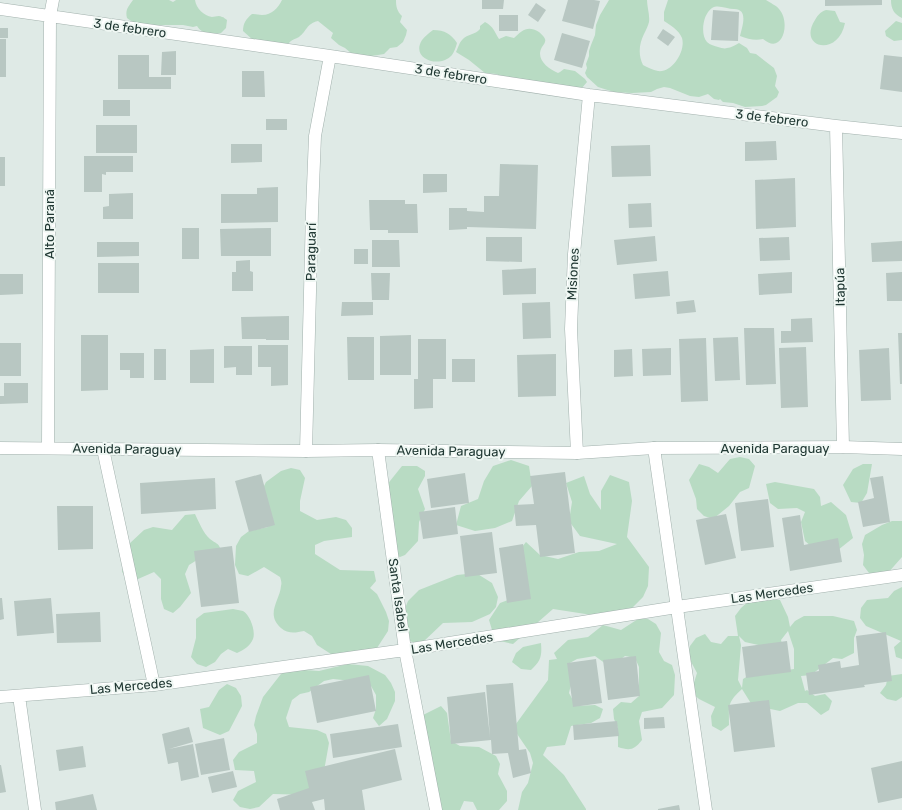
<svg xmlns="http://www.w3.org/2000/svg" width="902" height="810" font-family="Rubik,sans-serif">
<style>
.green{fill:#b8dbc3;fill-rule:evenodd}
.building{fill:#b8c7c2}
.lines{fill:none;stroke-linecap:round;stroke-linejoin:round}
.minor-casing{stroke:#a2b1ad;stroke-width:13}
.tertiary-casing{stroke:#a2b1ad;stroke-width:13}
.minor{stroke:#fff;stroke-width:12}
.tertiary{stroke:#fff;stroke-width:12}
.labels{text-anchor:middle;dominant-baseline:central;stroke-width:4;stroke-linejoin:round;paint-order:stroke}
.street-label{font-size:13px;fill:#213934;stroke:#eff7f3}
</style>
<rect width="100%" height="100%" fill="#dfeae6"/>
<!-- green -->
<path class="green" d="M133 0H169L173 2 176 0H195C196 8 204 16 212 17 215 17 219 15 222 17 224 17 225 19 227 20L226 28 221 33C213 34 202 35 197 26L193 27 183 25H161L159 26 139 27 127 18C125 10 128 7 133 0Z
M282 0H396C396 7 397 11 402 16L400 22 407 30 406 35 403 42 397 47 390 48 384 54 378 55 371 56 357 55 351 53 345 48 339 45 331 38 333 33 318 21C306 24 307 31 299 37 295 39 291 40 288 44L280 43 268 41 264 43 253 40 243 31C243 23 246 19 252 14 255 14 258 15 262 15 272 15 278 8 282 0Z
M609 0H647C647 7 650 15 649 22 648 26 646 30 644 34 639 44 638 55 643 65 647 67 653 70 658 71 672 73 686 51 682 38 679 30 670 25 664 21V12L668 0H766C770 3 776 5 779 9 791 22 783 56 763 39 755 41 748 39 740 36 742 27 749 9 734 9 727 9 718 4 712 8 703 14 700 34 707 42 710 45 715 46 718 47 721 48 725 49 727 48 731 48 735 45 739 43L747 48 750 53 756 54 774 68 777 76 775 86 779 92 777 97 766 105 762 106 745 107 733 103 723 102 720 99 719 100 714 99 708 94 699 97 690 96 670 88 664 87 657 89 651 92 632 93 614 92 598 87 587 77 585 73 587 68 586 64 589 56V51L591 45 595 35 596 25 600 15Z
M891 0H902V18C894 14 891 9 891 0Z
M826 10 835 11 840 22 845 23C838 58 797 48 815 20 818 15 820 12 826 10Z
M896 21 902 23V40L894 41 886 36 885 31Z
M485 22C494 27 494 31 499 39L506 36 514 38C522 30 528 25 539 32 541 34 544 36 545 39 546 42 544 44 542 47 535 59 548 69 558 73L560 72 564 69 575 71 585 79 587 82 581 89 557 87 553 83H542L525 80 522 79H503L497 74 485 73 469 60 456 52C458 48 459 43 462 40 467 34 475 35 480 29V26Z
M433 30C445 30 451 34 457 43 456 47 454 52 452 55 440 69 410 59 422 40 425 36 429 33 433 30Z
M740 457 749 459 755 466 749 488 740 492 729 506 713 519 704 516 697 509 696 499 689 480 699 464 709 467 718 473 730 459Z
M511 460 529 466 532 486 519 501 512 521 495 528 475 531 456 525 461 506 478 499 484 481 493 466Z
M863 464H872L867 493 861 503 851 502 843 485 853 469Z
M402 466H417L425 471V476L418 489 425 509 419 522 418 541 405 555 400 557 392 555 386 486Z
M291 468 300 470 305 478 300 501V511L317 520 336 517 346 520 352 528V537L324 541 315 545V554L340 570 374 571 376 581 370 588 377 594 386 612 389 621 388 631 377 648 362 657 334 656 317 645 312 636 304 631C295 633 288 634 281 628 265 614 280 600 281 586 282 583 281 580 280 577L264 567 248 576 239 574 235 565 236 546 241 537 249 531 268 527 272 518 261 492 266 482 281 471Z
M610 475 629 482 632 501 627 537 649 567 648 586 643 597 629 611 592 615 553 609 513 644 495 640 489 620 500 603 519 596 513 558 526 542 540 555 558 559 579 552 599 551 617 544 580 536 569 521 572 502 566 483 584 476 590 494 601 510V491Z
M775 482 814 489 820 497 821 506 831 502 846 515 853 538 838 550 812 547 805 541 801 522 805 512 797 508 778 509 770 503 766 484Z
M195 514C199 522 203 533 210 539 216 544 218 542 221 550L197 560 189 565 185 574 191 593 180 607 173 613 164 609 161 599V579L154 572 138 579H128L122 572 129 544 144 530 153 527 172 530 185 515Z
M892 521H902V557L887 574 869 573 863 565 864 555 862 544 865 535 882 525Z
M476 573 492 583 498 597 496 607 490 614 472 622 443 623 422 643 412 642 404 636 400 621 408 601 419 590 457 575Z
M902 587V659L896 657 894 647 901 641 866 626 860 618 861 608 867 600 888 598 894 591Z
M770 599 780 600 788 617 790 627 795 621 804 616H833L854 621 857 630 854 638V653L842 659 833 658 811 675 801 676 805 691 807 690 815 696 825 694 832 701 829 710 821 715 807 703H798L780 711 752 705 742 689C727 703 729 705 729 725L721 731 712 726 711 716 715 707 699 699 691 692 697 673 688 656 690 646 696 638 705 634 711 642 721 644 728 636H738L735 616 741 608 750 600ZM788 631 794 649V669L763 674 753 673 743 679 742 688 738 680 741 645 739 636 745 642 772 648 782 644 781 640Z
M233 609C236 610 240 610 243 611 250 615 256 631 253 639 250 646 244 650 237 653L228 649 221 654 215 662 206 667 197 664 191 657 196 638V619L204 613Z
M638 619H648L656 624 661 633 659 652 664 661 672 665 675 675 674 695 662 708 642 712 639 721 642 740C634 750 630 751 618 747V728L614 719 613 709 621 702 631 703 639 696V667L635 658 625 656 610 667 595 656 577 659 568 664 573 676 569 693 576 706 595 705 603 709 600 718 591 723 571 726 565 745 547 747 543 755 564 775 586 809V810H518L522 792 528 783 533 763 530 753 513 728 548 680 549 660 557 659 554 653 568 640 588 637 603 625 621 630Z
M541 643C542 656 541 661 531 670L521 669 512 662 516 653 523 647Z
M348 664 368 666 385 675 391 683 395 692V701L387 719 379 726 373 718 376 709V695L371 686 362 682 333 679 324 681 309 692 300 694 292 700 286 718 289 727 317 730 326 734 329 743 324 771 312 795 273 794 259 807 250 809 240 807 233 800 238 791 256 782 254 771 235 770 233 760 239 752 257 743V734L254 725 256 716 263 697 281 674 290 669 319 671Z
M902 674V697L896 701 887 699 880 693 886 685 888 676Z
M227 684 236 688 241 696 242 706 229 731 220 735 203 728 200 709 209 707 219 690Z
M441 706 447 713 451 741 460 746 479 747 496 756 500 764 498 774 507 791V801L499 810H477L473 802 464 801 460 810H430L433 798 434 768 414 733 416 723 423 715Z"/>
<!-- building -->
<path class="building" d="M482 0H504L503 9H482Z
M568 0H594L600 1 593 29 562 21Z
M825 0H882V5L825 6Z
M536 3 546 10 538 22 528 15Z
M713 10 739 12 738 41 711 40Z
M499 15H518V31H499Z
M0 28H8V38H0Z
M663 29 675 37 668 46 657 38Z
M562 33 590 41 582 68 554 60Z
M0 39H6V77H0Z
M176 51V75H161L162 52Z
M118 55H149V77H171V89H118Z
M884 55 902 57V92L880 89Z
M242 71H264L265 97H242Z
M103 100H130V116H103Z
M266 119H287V130H266Z
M96 125H137V153H96Z
M776 141 777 160 745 161V142Z
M231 144H262V162L231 163Z
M650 145 651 176 612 177 611 146Z
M84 156H133V172H106V175L102 174V192H84Z
M0 157H5V186H0Z
M500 164 538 165 536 229 467 227V229L449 230V208H467V211L484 212V196H499Z
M423 174H447V192L423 193Z
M795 178 796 227 756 229 755 180Z
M278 187V222L221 223V194H257V188Z
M133 193V219H103V207L109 206V194Z
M369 200H405V204H417L418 233H388V230H370Z
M651 203 652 227 629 228 628 204Z
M182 228H199V259H182Z
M271 228V256H221L220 229Z
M655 236 657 261 617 265 614 240Z
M486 237H522V262L486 261Z
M789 237 790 260 760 261 759 238Z
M372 240H399L400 267H372Z
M902 241V261L872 262 871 243Z
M97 242H139V256L97 257Z
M354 249H368V264H354Z
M250 260V271L253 272V291H232V272H236V261Z
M98 263H139V293H98Z
M536 268V294L503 295 502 270Z
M668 271 670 296 635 299 633 274Z
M792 272V293L759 295 758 274Z
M902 272V301H887L886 273Z
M371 273H390L389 300H372Z
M0 274H23V294L0 295Z
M694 300 696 312 677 314 676 302Z
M342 302H373V315L341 316Z
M550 302 551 338 523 339 522 303Z
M289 316V340H266V339H242L241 317Z
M812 318 813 342 781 343V331H791V319Z
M744 328H774L776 384 746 385Z
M898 333H902V384H900Z
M81 335H108V390L81 391Z
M411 335V375H380V336Z
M347 337H374V380H348Z
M738 337 740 380 715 381 713 338Z
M706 338 708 401 681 402 679 339Z
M418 339H446V379H433V408L414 409V379H418Z
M0 343H21V376H0Z
M258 345H288V385L271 386V367H258Z
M224 346H252V375H236V367L224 368Z
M806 347 808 407 781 408 779 348Z
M671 348V375L643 376 642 349Z
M889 348 891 400 861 401 859 350Z
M154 349H166V380H154Z
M214 349V383H190V350Z
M632 349 633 376 614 377V350Z
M120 353H144V378H130V370H120Z
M556 354V396L518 397 517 355Z
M452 359H475V382H452Z
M4 383H28V403L0 404V396H4Z
M565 472 575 553 540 557 536 525 516 526 514 505 534 504 530 476Z
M465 473 469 503 431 508 427 479Z
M261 474 275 525 249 532 235 481Z
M883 476 890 522 863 527 858 502 874 498 870 478Z
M215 478 216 509 141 514 140 483Z
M768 499 774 547 741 551 735 503Z
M57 506H93V549L58 550Z
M455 507 458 534 423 539 419 512Z
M726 514 736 558 705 565 696 520Z
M800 515 804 545 838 538 842 562 790 571 782 518Z
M492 532 497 573 465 577 460 536Z
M523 544 531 599 507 603 499 548Z
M232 546 239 603 201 607 194 551Z
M0 598H2L4 619 0 620Z
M51 598 54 633 17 636 14 601Z
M100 612 101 642 57 643 56 614Z
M886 632 892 681 864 685 865 687 809 695 806 673 819 671 818 665 840 661 841 668 859 665 856 636Z
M787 641 791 672 746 678 742 647Z
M636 656 640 696 608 700 603 660Z
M596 659 602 703 573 707 567 663Z
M369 675 376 711 317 723 310 687Z
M513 683 519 750 526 749 531 773 513 778 508 753 492 754 491 740 451 744 447 697 485 692 490 737 486 685Z
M769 700 775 747 734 752 728 705Z
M664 717 665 728 644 729V718Z
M617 721 619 736 574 740 573 725Z
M398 724 402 747 333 758 330 734Z
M189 727 193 742 169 749 193 744 199 777 181 781 178 762 168 764 162 734Z
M224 738 230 770 201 775 195 744Z
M83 746 86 767 59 771 56 750Z
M395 749 402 780 362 790 365 810H325L324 799 312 802 315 810H280L277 799 309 788 305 771Z
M902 761V798L878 803 871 768Z
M0 765H1L6 792 0 793Z
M233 771 237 787 212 793 208 777Z
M93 794 97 810H56L55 802Z
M679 805 680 810H658V809Z"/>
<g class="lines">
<!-- minor casing -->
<g class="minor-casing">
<path id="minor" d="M0 9 330 56 589 95 836 126 902 133
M836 126 843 447
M48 448 50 16 53 0
M654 448 706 810
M103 449 154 685
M378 450 405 650 436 810
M306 451 312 212 315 136 330 56
M577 453 571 329 574 254 589 95
M19 696 35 810
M0 697 154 685 405 650 677 607 902 575"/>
</g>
<!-- tertiary casing -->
<g class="tertiary-casing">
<path id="tertiary" d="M0 448 306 451 378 450 577 453 654 448 843 447 902 449"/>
</g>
<!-- minor -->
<use href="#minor" class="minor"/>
<!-- tertiary -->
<use href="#tertiary" class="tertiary"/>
</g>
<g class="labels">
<!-- street labels -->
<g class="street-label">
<text transform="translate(130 28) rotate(8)">3 de febrero</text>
<text transform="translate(451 74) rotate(9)">3 de febrero</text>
<text transform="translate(772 118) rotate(7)">3 de febrero</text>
<text transform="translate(49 224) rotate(-90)">Alto Paraná</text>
<text transform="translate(311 252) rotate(-89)">Paraguarí</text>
<text transform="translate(573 274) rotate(-87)">Misiones</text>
<text transform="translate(840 287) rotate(-91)">Itapúa</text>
<text x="775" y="448">Avenida Paraguay</text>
<text transform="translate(127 449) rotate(1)">Avenida Paraguay</text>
<text transform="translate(451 451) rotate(1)">Avenida Paraguay</text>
<text transform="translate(772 593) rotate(-8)">Las Mercedes</text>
<text transform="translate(398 595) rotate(82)">Santa Isabel</text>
<text transform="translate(452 643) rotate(-9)">Las Mercedes</text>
<text transform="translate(131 686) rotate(-5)">Las Mercedes</text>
</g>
</g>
</svg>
